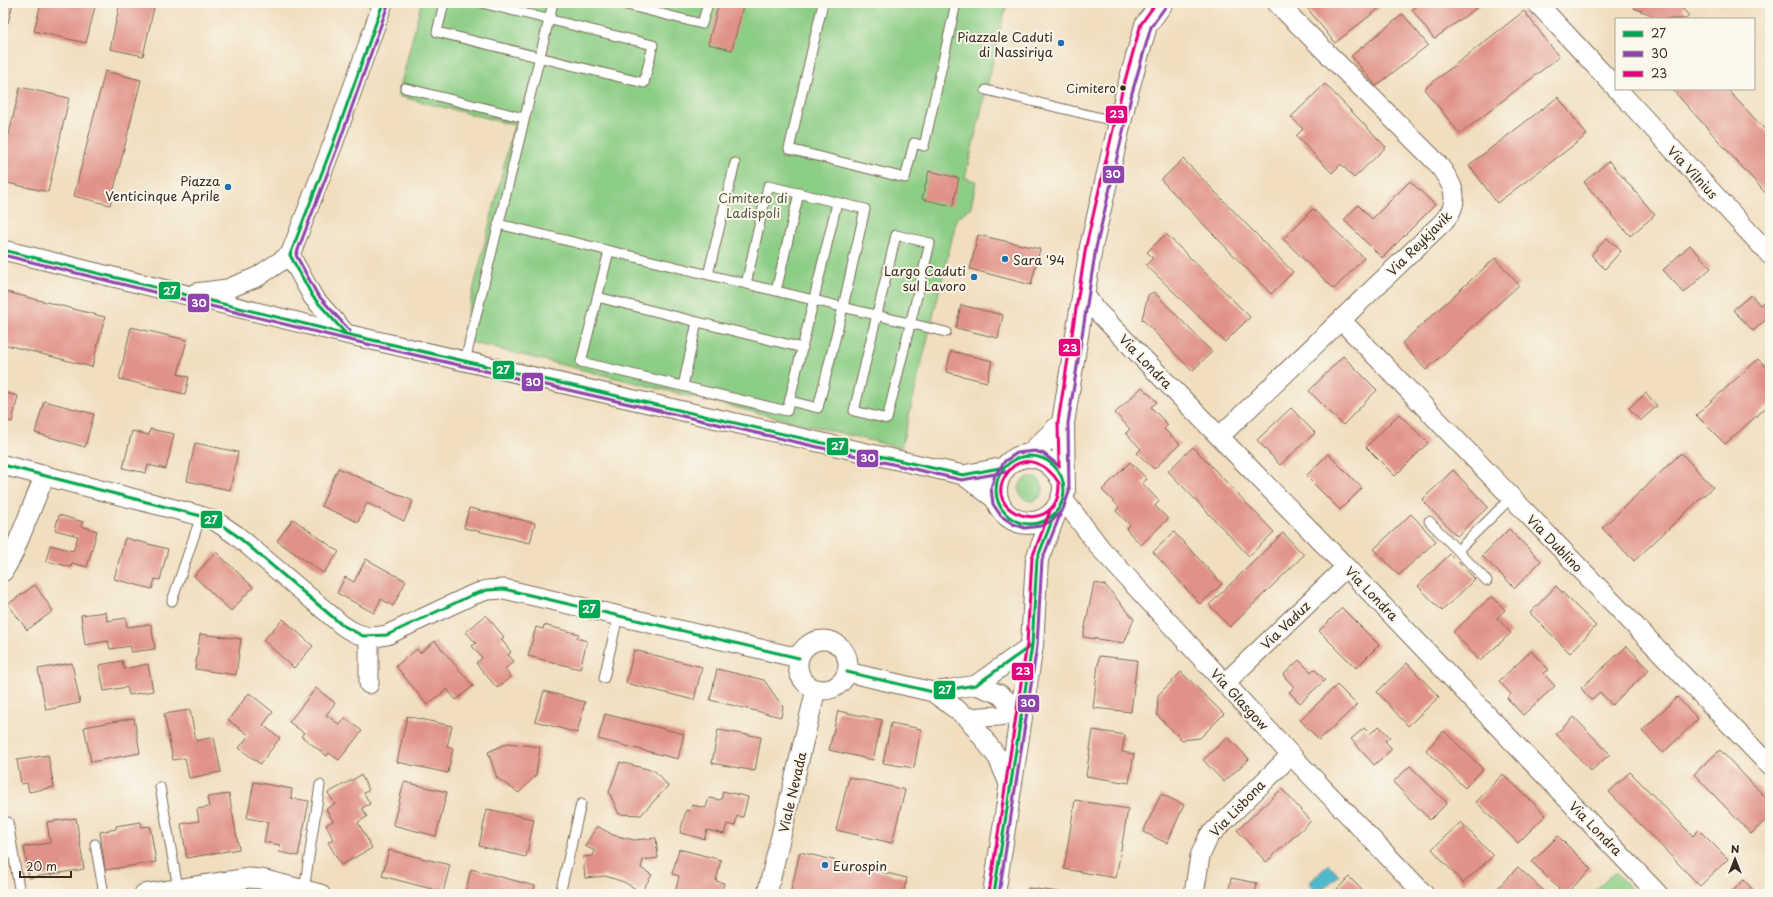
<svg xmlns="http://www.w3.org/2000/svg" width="1773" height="897" font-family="'Playpen Sans',sans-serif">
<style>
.green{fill:#8dce86;stroke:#647c52}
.water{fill:#4fb8cc;stroke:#457175}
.building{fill:#e19288}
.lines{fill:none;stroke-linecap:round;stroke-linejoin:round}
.lane-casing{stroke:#7a6956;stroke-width:11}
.street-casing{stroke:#7a6956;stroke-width:21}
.secondary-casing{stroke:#7a6956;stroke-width:24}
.lane{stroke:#fff;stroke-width:9}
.street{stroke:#fff;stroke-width:19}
.secondary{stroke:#fff;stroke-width:22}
.bus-1-casing{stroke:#fbf7ec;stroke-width:6}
.bus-2-casing{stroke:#fbf7ec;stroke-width:6}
.bus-3-casing{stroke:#fbf7ec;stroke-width:6}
.bus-1{stroke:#00a651;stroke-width:3}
.bus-2{stroke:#8e44ad;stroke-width:3}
.bus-3{stroke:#e5007d;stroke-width:3}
.poi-dot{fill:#1f6fb2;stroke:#fbf7ec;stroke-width:1.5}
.bus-dot{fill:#3b2a1e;stroke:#fbf7ec;stroke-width:1.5}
.labels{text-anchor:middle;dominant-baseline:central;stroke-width:4;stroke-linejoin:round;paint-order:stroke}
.bus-label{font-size:12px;fill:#3b2a1e;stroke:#fbf7ec;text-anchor:end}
.poi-label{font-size:13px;fill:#3b2a1e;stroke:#fbf7ec;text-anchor:end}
.street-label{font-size:13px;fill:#3b2a1e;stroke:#fbf7ec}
.park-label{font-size:13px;fill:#545b3d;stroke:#fbf7ec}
.line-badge{stroke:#fbf7ec;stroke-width:1.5}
.badge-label{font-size:11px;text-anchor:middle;font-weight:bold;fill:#fff}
</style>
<rect width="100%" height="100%" fill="#fbf7ec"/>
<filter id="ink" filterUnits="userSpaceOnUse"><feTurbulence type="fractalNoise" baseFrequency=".025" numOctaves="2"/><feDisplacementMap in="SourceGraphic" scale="8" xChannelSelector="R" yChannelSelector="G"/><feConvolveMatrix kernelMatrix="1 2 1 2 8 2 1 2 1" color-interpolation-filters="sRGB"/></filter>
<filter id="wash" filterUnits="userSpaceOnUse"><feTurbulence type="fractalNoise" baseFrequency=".012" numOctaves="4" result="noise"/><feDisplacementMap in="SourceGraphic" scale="16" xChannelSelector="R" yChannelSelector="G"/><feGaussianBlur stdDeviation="0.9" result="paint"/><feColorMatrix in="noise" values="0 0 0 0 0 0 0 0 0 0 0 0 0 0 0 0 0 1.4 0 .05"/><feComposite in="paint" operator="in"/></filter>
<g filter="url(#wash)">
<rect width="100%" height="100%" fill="#f0debf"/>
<!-- green -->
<path class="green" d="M421 3H1007L965 178 976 181 971 207 957 218 901 448 461 340 514 125 398 96Z
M1019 489a12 12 0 1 1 24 0a12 12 0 1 1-24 0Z
M1615 872 1636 894H1591Z"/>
<!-- water -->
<path class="water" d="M1329 864 1339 875 1319 893 1309 883Z"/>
<g id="blocks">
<!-- building -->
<path class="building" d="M3 3H13L8 23 3 21Z
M41 3H96L86 43 34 31Z
M120 3H155L143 56 110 49Z
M719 3H729L743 6 732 50 708 44Z
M927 3H944L943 7Z
M1316 3H1386L1335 43 1308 9Z
M1421 3H1483L1434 39 1412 10Z
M1636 3H1687L1682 8 1689 16 1686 19H1654L1649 14 1634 8Z
M1524 11 1559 57 1460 134 1424 89Z
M1403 14 1428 45 1376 86 1351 56Z
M105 71 141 80 110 205 74 196Z
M1325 84 1386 147 1354 178 1341 164 1332 173 1296 136 1303 129 1291 117Z
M20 87 69 98 48 192 3 182V160Z
M1672 89H1727L1770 135V198Z
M1558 97 1587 135 1497 203 1469 165Z
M1183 159 1293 272 1271 294 1161 180Z
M1609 161 1655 215 1630 236 1584 182Z
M929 171 959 178 953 206 922 199Z
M1410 181 1435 205 1382 258 1344 220 1358 205 1372 219Z
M1313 209 1364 258 1334 289 1283 239Z
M1166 234 1250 317 1225 342 1146 265 1153 258 1147 252Z
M978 235 1040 249 1031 285 970 269Z
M1607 238 1621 251 1605 269 1591 255Z
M1690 245 1711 268 1684 293 1663 270Z
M1495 258 1519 285 1426 370 1402 343Z
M3 291 105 317 92 367 3 344Z
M1154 292 1212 352 1192 371 1142 319 1148 295Z
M1751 295 1760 305 1770 296V316L1753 331 1733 310Z
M961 305 1003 315 998 338 956 328Z
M131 327 187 340 178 374 189 377 185 394 119 379Z
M951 351 992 361 987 382 946 372Z
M1343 356 1377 390 1343 425 1309 391Z
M1758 359 1770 370V404L1725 444 1696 415Z
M1142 387 1157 402 1151 407 1168 425 1164 429 1180 444 1154 469 1137 453 1141 449 1126 433 1130 429 1115 413Z
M3 392 18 396 12 422 3 420Z
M1646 393 1657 406 1640 421 1629 408Z
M44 401 94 414 85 447 35 433Z
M1291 408 1315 433 1280 465 1257 440Z
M1399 414 1428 443 1395 476 1366 447Z
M150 429 174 434 166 469 148 465 146 473 123 468 132 431 149 435Z
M195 443 238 452 230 490 187 481Z
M1193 447 1274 532 1249 556 1168 471Z
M1681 453 1713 487 1634 561 1602 528Z
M1328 454 1362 488 1340 510 1306 476Z
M1130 462 1147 479 1142 483 1159 501 1155 506 1168 519 1141 545 1126 529 1130 525 1116 511 1119 507 1102 490Z
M338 468 413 501 404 521 367 503 358 522 321 506Z
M1453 470 1488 507 1457 536 1422 500Z
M469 508 535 523 530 543 464 528Z
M1411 514 1436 541 1399 575 1374 549Z
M59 515 83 522 81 526 97 531 87 567 72 563 71 567 46 561 50 545 73 551 78 536 55 530Z
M293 519 339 552 323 573 277 541Z
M1509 529 1541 561 1515 588 1482 556Z
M1174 532 1222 584 1200 604 1153 552Z
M1283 533 1304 555 1230 627 1209 605Z
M125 538 168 549 160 580 155 579 152 589 114 579Z
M216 552 253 587 231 611 194 576Z
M1450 554 1475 579 1442 611 1418 586Z
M366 559 406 581 393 606 381 599 374 613 337 593 345 577 354 582Z
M1094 583 1105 585 1134 619 1124 643 1083 637Z
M35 585 53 611 27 630 8 604Z
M1556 586 1596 626 1570 653 1530 613Z
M1492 596 1505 610 1497 618 1511 633 1480 661 1453 632Z
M1342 608 1379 645 1356 668 1319 631Z
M106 612 107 621 126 618 127 627 151 624 155 649 131 652V646L110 649 108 641 85 645 81 615Z
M486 615 504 637 501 639 511 652 508 655 514 661 505 669 511 677 497 688 476 663 482 658 472 646 476 643 466 632Z
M283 619 313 646 294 668 263 640Z
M544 625 579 634 577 638 587 641 580 669 528 656 536 627 543 629Z
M200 634 241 639 236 675 195 669Z
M435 641 473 686 456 700 447 689 427 705 396 666 417 649 420 653Z
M1627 646 1649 670 1612 705 1600 692 1591 700 1581 688Z
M634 650 702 667 694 700 626 683Z
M1531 651 1549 670 1543 673 1555 686 1523 715 1507 698 1511 694 1499 681Z
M1099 656 1137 660 1131 712 1093 708Z
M1299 660 1311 672 1314 669 1325 680 1300 703 1289 692 1294 687 1283 675Z
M122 661 124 669 148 664 153 691 129 695 127 687 104 691 99 665Z
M72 663 80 703 46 710 38 669Z
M1407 663 1439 697 1408 726 1377 692Z
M717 669 764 680 783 707 781 717 710 700Z
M1181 672 1224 714 1200 738 1182 740 1157 715 1158 695Z
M1337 685 1357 705 1319 740 1300 720Z
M316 688 335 703 326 715 340 725 345 718 362 731 339 760 329 753 327 756 301 736 304 733 289 722Z
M544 691 585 702 577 733 535 721Z
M249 693 273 712 263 725 280 738 260 764 239 748 249 735 228 720Z
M1677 697 1698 719 1663 753 1642 731Z
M190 710 196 741 214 737 221 772 189 778 185 758 173 760 164 714Z
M838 711 882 720 873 760 829 750Z
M605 714 684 734 678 759 598 739Z
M407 716 452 726 447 747 453 748 448 773 397 762Z
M1574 717 1610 754 1591 771 1556 734Z
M134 718 140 753 91 762 84 727Z
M891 723 921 729 914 768 883 763Z
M1379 726 1390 737 1385 741 1392 749 1374 765 1351 739 1364 728 1370 734Z
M718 730 761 737 755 771 712 763Z
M1093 730 1125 735 1122 752 1134 754 1129 783 1086 776Z
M1444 731 1483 769 1465 788 1426 750Z
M1228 737 1249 759 1224 782 1203 760Z
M508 743 540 747 536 775 519 793 497 778 488 752Z
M1720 750 1770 802V816L1751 834 1694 774Z
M48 755 54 787 29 792 27 783 21 784 17 760Z
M620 762 655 771 668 786 641 815 619 814 609 792Z
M1410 766 1447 803 1430 820 1393 782Z
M1630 772 1693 836 1699 830 1728 859 1700 886 1609 792Z
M1503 774 1546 815 1518 843 1476 802Z
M361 775 369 790 364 793 370 804 362 808 367 817 358 822 372 848 341 865 328 842 333 839 326 825 333 821 326 809 335 804 328 793Z
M849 777 905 790 892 843 836 830Z
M254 782 292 789 291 798 309 801 298 856 279 852 280 845 264 842 268 822 247 818Z
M404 782 447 792 436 836 393 825Z
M1282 789 1311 821 1266 862 1237 830Z
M723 791 748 797 743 817 737 816 735 826 727 824 724 834 707 830 704 839 680 833 686 810 690 811 692 805 706 808 709 798 721 800Z
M229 794 239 849 187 858 181 824 199 821 197 809 209 807 207 797Z
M1161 794 1184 805 1167 843 1143 832Z
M1075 800 1128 809 1116 878 1064 869Z
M487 809 534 819 526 857 479 846Z
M76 818 84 869 29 878 24 847 50 843 47 822Z
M141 822 142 827 150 826 156 862 105 870 100 832 116 829V826Z
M1461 822 1493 856 1463 883 1432 849Z
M597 826 613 835 634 840 656 838 658 858 643 860 641 868 652 875 641 892 624 882 605 876 585 878 583 857 593 856 595 851 585 846Z
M1558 836 1591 869 1566 894H1564L1532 862Z
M679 849 721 860 716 881 724 883 721 894H675L679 876 672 874Z
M389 850 450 865 443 892 382 876Z
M800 852 907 878 903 894H790Z
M1518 867 1545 892 1543 894H1492Z
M471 869 535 886 533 894H465Z
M1349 877 1366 894H1332Z
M1231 878 1257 883 1255 894H1228Z
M1744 880 1757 894H1730Z
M1028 888 1060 892 1059 894H1027Z"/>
</g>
</g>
<g filter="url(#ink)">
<use href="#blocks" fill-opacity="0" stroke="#7a6956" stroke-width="1"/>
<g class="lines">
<!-- lane casing -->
<g class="lane-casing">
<path id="lane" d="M444 3 437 32 644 83 653 45 482 3
M619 3 702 24 708 3
M823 3 789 149 905 178 914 143 924 146 956 3
M405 88 524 118
M986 90 1118 122
M498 224 946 332
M896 235 930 243 887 419 854 411Z
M609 251 581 362 787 411 837 203
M708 275 735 163
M746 284 768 186 865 209 843 307 818 408 790 401
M776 291 799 193
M597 297 803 348
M465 361 553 3
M683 386 697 322
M1429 521 1487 581
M1458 550 1512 497
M172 601 201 516
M604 678 618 616
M160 787 178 888
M8 822 20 894
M95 844 104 894
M304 890 320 785
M560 894 581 804"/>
</g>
<!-- street casing -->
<g class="street-casing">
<path id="street" d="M1537 3 1616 88
M1617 89 1770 255
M3 250 346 334 963 475 1005 467
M290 255 333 144 383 3
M290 255 313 297 346 334
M196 293 227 289 257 277 290 255
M1084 294 1095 309 1346 567 1658 894
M1341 320 1770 766
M1220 436 1444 221C1463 200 1452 182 1437 163L1277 3
M3 465 201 516 217 522 236 535 342 625C357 636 369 639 387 635L472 595 487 590 504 589 799 658
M963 475 998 501
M1063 499 1101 549 1291 755 1424 894
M3 572 13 554 45 475
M798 665a25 25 0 1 1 50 0a25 25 0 1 1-50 0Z
M847 672 933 692 968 718 998 758 1010 786
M1225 683 1346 567
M369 684V637
M976 685 999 694 1021 712
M933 692 976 685 1032 645
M968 718 999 716 1021 712
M144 894 249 878 261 879 320 894
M767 894 816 689
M1194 894 1200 856 1209 836 1291 755"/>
</g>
<!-- secondary casing -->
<g class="secondary-casing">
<path id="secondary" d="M1029 456 1063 423
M1063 481C1054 462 1032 447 1011 462 1003 468 997 478 996 488 994 530 1057 538 1064 490L1063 423 1091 247 1127 92 1146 25 1162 3
M994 894 1032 645 1037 559 1055 513"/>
</g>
<!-- lane -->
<use href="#lane" class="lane"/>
<!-- street -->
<use href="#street" class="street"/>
<!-- secondary -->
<use href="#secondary" class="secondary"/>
<!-- bus-1 casing -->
<g class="bus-1-casing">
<path id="bus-1" d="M3 250 346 334 963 475 1005 467
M346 334 313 297 290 255 333 144 383 3
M996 490a34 34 0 1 1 68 0a34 34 0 1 1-68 0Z
M3 465 201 516 217 522 236 535 342 625 363 636 387 635 472 595 487 590 504 589 799 658
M847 672 933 692 976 685 1032 645
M994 894 1032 645 1037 559 1055 513"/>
</g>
<!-- bus-2 casing -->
<g class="bus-2-casing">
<path id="bus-2" d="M3 255 345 339 962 480 1006 472
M350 331 317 294 296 255 338 146 388 5
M1059 466 1044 454 1035 451 1017 453 1005 461 995 475 991 488 993 504 1001 516 1013 524 1025 528 1041 526 1053 520 1063 509 1069 492 1068 423 1096 248 1132 93 1151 27 1166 6
M999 894 1037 646 1042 560 1060 515"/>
</g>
<!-- bus-3 casing -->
<g class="bus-3-casing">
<path id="bus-3" d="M1059 466 1058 422 1086 246 1122 91 1141 24 1156 3
M1059 483C1048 465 1024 451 1008 472 976 514 1060 541 1059 484
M989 893 1027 644 1032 558 1050 511"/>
</g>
<!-- bus-1 -->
<use href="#bus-1" class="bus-1"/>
<!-- bus-2 -->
<use href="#bus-2" class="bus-2"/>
<!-- bus-3 -->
<use href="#bus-3" class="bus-3"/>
</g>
</g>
<!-- markers -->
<g class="poi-dot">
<circle cx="1061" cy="43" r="4"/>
<circle cx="228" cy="187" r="4"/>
<circle cx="1005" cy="259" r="4"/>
<circle cx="974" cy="277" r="4"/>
<circle cx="825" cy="865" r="4"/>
</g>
<circle class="bus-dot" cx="1123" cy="88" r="3.5"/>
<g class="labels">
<!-- bus labels -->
<g class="bus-label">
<text x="1116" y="88">Cimitero</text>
</g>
<!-- poi labels -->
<g class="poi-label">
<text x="1053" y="36">Piazzale Caduti<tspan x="1053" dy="15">di Nassiriya</tspan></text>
<text x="220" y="180">Piazza<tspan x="220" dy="15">Venticinque Aprile</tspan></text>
<text x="1013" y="259" text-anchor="start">Sara '94</text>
<text x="966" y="270">Largo Caduti<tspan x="966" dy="15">sul Lavoro</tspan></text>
<text x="833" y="865" text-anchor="start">Eurospin</text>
</g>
<!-- street labels -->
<g class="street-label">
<text transform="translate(1693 172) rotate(47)">Via Vilnius</text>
<text transform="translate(1419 243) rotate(-45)">Via Reykjavik</text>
<text transform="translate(1146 361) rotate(46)">Via Londra</text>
<text transform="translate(1555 543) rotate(46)">Via Dublino</text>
<text transform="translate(1372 593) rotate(46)">Via Londra</text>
<text transform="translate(1285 625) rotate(-44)">Via Vaduz</text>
<text transform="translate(1240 699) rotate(47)">Via Glasgow</text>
<text transform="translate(792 792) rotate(-77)">Viale Nevada</text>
<text transform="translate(1237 808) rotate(-46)">Via Lisbona</text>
<text transform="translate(1596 828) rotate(46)">Via Londra</text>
</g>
<!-- park labels -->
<g class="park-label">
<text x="753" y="197">Cimitero di<tspan x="753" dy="15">Ladispoli</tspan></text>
</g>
</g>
<g class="line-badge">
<rect x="1105" y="105" width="23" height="19" rx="4" fill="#e5007d"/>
<rect x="1102" y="165" width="23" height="19" rx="4" fill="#8e44ad"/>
<rect x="158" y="281" width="23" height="19" rx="4" fill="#00a651"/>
<rect x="187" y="293" width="23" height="20" rx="4" fill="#8e44ad"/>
<rect x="1058" y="338" width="23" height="19" rx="4" fill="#e5007d"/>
<rect x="492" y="360" width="23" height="20" rx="4" fill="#00a651"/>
<rect x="521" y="372" width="23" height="20" rx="4" fill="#8e44ad"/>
<rect x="826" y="437" width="23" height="19" rx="4" fill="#00a651"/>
<rect x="856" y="449" width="23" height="19" rx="4" fill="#8e44ad"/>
<rect x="200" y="510" width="23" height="19" rx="4" fill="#00a651"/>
<rect x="578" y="599" width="23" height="20" rx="4" fill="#00a651"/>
<rect x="1011" y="662" width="23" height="19" rx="4" fill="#e5007d"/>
<rect x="933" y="680" width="23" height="20" rx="4" fill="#00a651"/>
<rect x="1017" y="694" width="23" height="19" rx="4" fill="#8e44ad"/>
</g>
<g class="badge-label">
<text x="1117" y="118">23</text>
<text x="1113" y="178">30</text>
<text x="170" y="295">27</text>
<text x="199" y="307">30</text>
<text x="1070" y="352">23</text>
<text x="503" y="374">27</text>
<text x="533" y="386">30</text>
<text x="838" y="450">27</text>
<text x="868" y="462">30</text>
<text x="211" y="524">27</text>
<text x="589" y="613">27</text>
<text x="1023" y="675">23</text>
<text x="945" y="694">27</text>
<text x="1028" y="707">30</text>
</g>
<!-- margin -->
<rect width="1773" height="897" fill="none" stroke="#fbf7ec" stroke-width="16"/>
<!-- legend -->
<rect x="1615" y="18" width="140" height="72" fill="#fbf7ec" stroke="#aea59a"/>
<rect x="1623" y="31" width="20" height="6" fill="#00a651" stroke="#aea59a"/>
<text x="1651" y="38" font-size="12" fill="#3b2a1e">27</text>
<rect x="1623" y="51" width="20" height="6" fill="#8e44ad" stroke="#aea59a"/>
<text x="1651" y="58" font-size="12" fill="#3b2a1e">30</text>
<rect x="1623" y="71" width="20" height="6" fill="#e5007d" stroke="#aea59a"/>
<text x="1651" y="78" font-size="12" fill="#3b2a1e">23</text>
<!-- north arrow -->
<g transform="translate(1735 859)" stroke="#fbf7ec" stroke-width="3" paint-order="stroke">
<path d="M0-3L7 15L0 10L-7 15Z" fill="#3b2a1e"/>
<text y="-6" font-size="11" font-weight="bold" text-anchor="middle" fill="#3b2a1e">N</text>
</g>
<!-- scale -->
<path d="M20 871v6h51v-6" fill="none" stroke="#3b2a1e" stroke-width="2"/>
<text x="26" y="871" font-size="12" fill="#3b2a1e" stroke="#fbf7ec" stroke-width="3" paint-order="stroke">20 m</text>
</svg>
